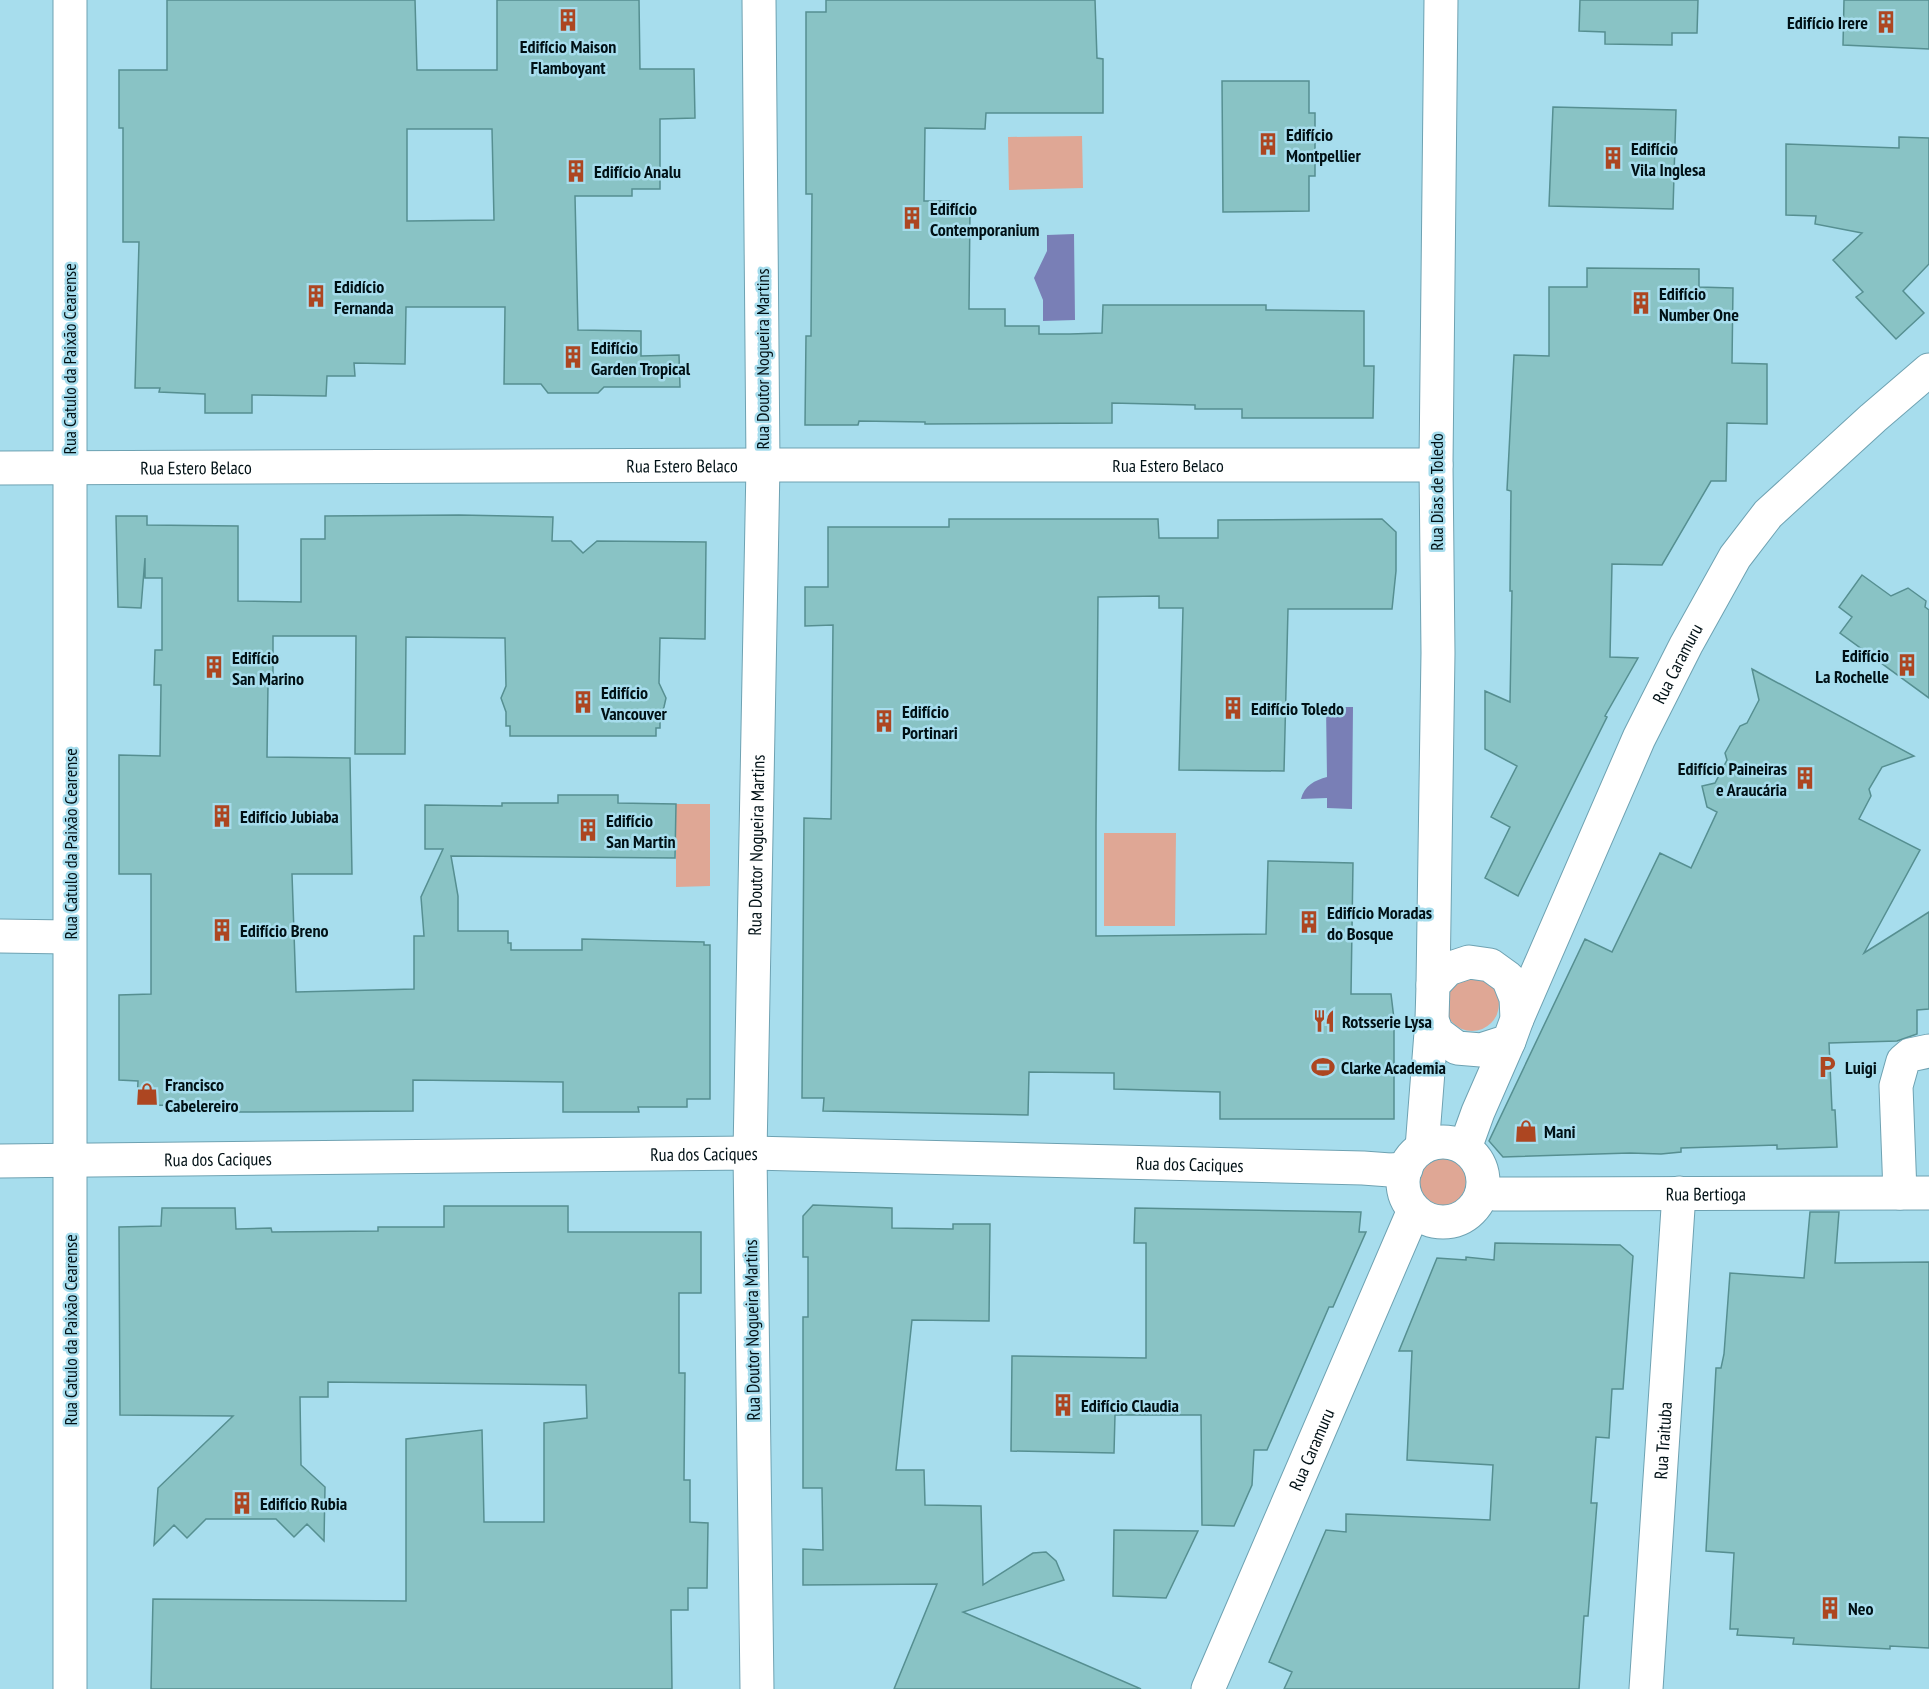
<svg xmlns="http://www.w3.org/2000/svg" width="1929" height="1689" font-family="'PT Sans Narrow',sans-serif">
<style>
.green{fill:#dfa795}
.water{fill:#797fb6}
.building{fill:#89c3c5;stroke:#568f91;stroke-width:1.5;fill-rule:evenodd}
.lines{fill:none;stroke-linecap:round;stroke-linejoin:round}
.minor-casing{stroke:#6ea2b2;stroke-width:35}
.minor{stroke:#fff;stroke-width:33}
.labels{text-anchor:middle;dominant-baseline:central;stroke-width:5;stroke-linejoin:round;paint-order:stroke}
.poi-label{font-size:18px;font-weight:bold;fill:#001015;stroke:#a7dded;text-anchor:start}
.street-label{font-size:18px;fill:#001015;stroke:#a7dded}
</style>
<rect width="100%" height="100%" fill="#a7dded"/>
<!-- green -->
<path class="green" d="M1082 136 1083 188 1009 190 1008 137Z
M676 804H710V886L676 887Z
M1104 833H1176L1175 926H1104Z
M1445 1004a27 27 0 1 1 54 0a27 27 0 1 1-54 0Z
M1412 1181a27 27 0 1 1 54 0a27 27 0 1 1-54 0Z"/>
<!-- water -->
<path class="water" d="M1074 234 1075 320 1043 321V300L1034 278 1047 251V235Z
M1326 707H1353L1352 809 1327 808V798L1301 799C1304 786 1315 780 1327 777Z"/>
<!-- building -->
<path class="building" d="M167 0H415L417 70H497V0H639L640 69H694L695 118 660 119V189H632V196H575L578 330 641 331V356L679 355 680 387H604L598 393H548L541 384H504L505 307H406L405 364 354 363 355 376H327L326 396 252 395V413H205V394L159 392 160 388H135L139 242H123V128H119V70H167ZM407 129H492L494 220 407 221Z
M826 0H1095L1097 58 1103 59V113H986L985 129 925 128 924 201H949L950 209H970L969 309H1005V326H1039V334H1070L1102 333 1103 305H1266V310L1364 311V366H1374L1373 418H1242V409H1195V405L1112 403V423L925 424V422L859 421 858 425H805L806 336H811L812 194H806V12H826Z
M1580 0H1698L1697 33H1672V45L1605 44V32L1579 31Z
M1844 0H1929V49L1843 45Z
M1222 81H1309V113H1315V176H1309V211L1223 212Z
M1553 107 1676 110 1673 209 1549 206Z
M1899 137 1929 138V264L1903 291 1924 313 1896 339 1856 297 1863 292 1833 260 1862 233 1815 224 1816 216 1786 215V144L1899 148Z
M1587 268 1699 269V287L1733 288 1732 363 1767 364V424L1727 423 1726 481H1711L1662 565 1612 564 1610 657 1638 658 1605 716 1607 717 1518 896 1485 878 1510 827 1491 817 1517 766 1485 749V691L1510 702 1512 591H1510L1511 491 1507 490 1514 355 1549 356V287H1587Z
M459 515 553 517 552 541H571L583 553 597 541 706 542 705 639 660 638 659 683 666 698 664 707 660 715V728H656V736H510V726H506V712L501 698 506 686 505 638 406 637 405 754H355L356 636H273V684H268L267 757 350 758 352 874H292L296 992 414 989V936H424L421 897 443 849H425V805L502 806V803H558V795H618V803L676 804 675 858 451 856 458 896V931H508V943H511V950H582V939L704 942V945H710V1099H687V1107H638L639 1112H563V1082L413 1080V1111L237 1112V1106L137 1105 138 1081 119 1080V995L151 994V874H119V755L160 756 161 685H154L155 650H162V578H145V558L141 608 118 607 116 516H147V525L238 526V601L301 602V539H325V516Z
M949 519H1158L1159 538H1218V520L1382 519 1396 532V571L1392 609H1288L1284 771 1179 770 1183 608H1159V596L1098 597 1096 826V936L1266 934 1268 861 1353 863 1351 994H1391L1394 1019V1119H1220V1092L1114 1089V1073L1029 1072 1028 1115 823 1111 824 1098H802L804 818 831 819 833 625 805 626V587H828V527H949Z
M1862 575 1891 596 1908 588 1926 601 1925 607 1929 610V698L1840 633 1852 617 1839 607Z
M1752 669 1914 756 1882 767 1869 789 1871 796 1859 819 1920 850 1864 953 1929 912V1009L1917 1010V1034L1897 1041 1829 1043 1832 1110H1835L1837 1147 1777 1149V1145L1681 1148V1152L1661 1154 1630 1153 1503 1157 1489 1141 1585 939 1612 952 1660 853 1691 868 1717 812 1707 807 1702 786 1715 783 1727 760 1725 753 1740 726 1747 723 1759 700Z
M813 1205 892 1208V1228L953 1229V1224H990L989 1321 912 1320 896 1470H924L925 1505 981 1506 983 1585 1033 1553 1046 1552 1056 1561 1064 1580 963 1612 1141 1689H894L937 1584 803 1585V1549L823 1550 822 1488H803V1317H808V1257H803V1216Z
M444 1206H568V1232H701V1293H679V1373H685L684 1480H690V1522L708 1523 707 1588H688V1610H671L672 1689H151L153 1599 406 1601V1439L482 1430 484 1522H544V1423L587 1418 586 1385 328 1382V1397H300L301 1465 325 1487 324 1541 307 1524 294 1537 276 1519H206L187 1538 174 1525 154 1545 158 1488 233 1416 120 1415 119 1227 161 1226 162 1208H235L236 1229 271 1228 272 1232 378 1231V1227H444Z
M1135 1208 1361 1212 1359 1232H1366L1333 1307H1329L1267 1450H1254L1252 1485 1234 1526 1202 1525 1201 1415H1115L1114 1453 1011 1451 1012 1356 1146 1358V1243H1134Z
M1810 1212H1839L1835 1263 1929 1262V1648L1890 1646V1649L1793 1644 1794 1638 1737 1635 1738 1629H1730L1734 1553 1706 1551 1716 1368H1721L1724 1354 1730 1273 1804 1278Z
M1495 1243 1620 1245 1633 1256 1623 1389H1612L1609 1438 1596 1437 1591 1503H1597L1588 1616H1584L1579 1689H1284L1292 1672 1269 1662 1326 1530 1346 1532V1514L1490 1520 1493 1465 1407 1460 1412 1351H1399L1437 1258 1466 1260V1257L1494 1260Z
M1114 1530 1198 1531 1166 1598 1113 1596Z"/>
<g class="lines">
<!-- minor casing -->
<g class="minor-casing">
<g id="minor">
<path d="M70 0V1689"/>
<path id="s1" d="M0 468 763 465H1436"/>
<path d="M0 936 69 937"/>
<path d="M1469 962 1490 965 1508 978 1516 998 1517 1019 1509 1041 1481 1050 1457 1048 1437 1033 1432 1020 1433 985 1448 969Z"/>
<path d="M1433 985 1438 653 1436 465 1441 0"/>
<path id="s2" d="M1517 1019 1639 738 1686 645 1735 557 1768 514 1873 418 1929 370"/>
<circle cx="1443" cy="1182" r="40"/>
<path d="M1422 1148 1432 1020"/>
<path d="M1465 1148 1478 1112 1509 1041"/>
<path id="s3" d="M0 1161 750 1153 1363 1168 1390 1170 1406 1169"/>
<path id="s4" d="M1482 1192 1495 1194 1929 1193"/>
<path d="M1900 1193 1896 1086 1903 1061 1910 1055 1929 1051"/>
<path id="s5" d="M757 1689 750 1153 763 465 759 0"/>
<path id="s6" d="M1208 1689 1414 1210"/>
<path id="s7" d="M1646 1689 1679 1193"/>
</g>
</g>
<!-- minor -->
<use href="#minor" class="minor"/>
</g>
<!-- icons -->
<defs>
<g id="building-bare" transform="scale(1.8)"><path d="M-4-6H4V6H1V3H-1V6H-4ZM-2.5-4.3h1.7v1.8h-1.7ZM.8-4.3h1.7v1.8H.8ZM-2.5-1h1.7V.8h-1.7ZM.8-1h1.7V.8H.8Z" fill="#ad4621" stroke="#a7dded" stroke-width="2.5" paint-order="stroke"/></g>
<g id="restaurant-bare" transform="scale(1.8)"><path d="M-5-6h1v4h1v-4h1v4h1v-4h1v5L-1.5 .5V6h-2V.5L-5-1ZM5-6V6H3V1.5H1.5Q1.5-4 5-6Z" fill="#ad4621" stroke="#a7dded" stroke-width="2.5" paint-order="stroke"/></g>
<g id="stadium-bare" transform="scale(1.8)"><path d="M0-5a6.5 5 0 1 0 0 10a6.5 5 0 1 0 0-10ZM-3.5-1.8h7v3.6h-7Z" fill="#ad4621" stroke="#a7dded" stroke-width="2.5" paint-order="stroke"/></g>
<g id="parking-bare" transform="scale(1.8)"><path d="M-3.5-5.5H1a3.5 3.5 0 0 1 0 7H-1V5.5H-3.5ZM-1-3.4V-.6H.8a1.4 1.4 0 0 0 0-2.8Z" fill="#ad4621" stroke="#a7dded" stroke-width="2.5" paint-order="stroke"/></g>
<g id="shop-bare" transform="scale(1.8)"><path d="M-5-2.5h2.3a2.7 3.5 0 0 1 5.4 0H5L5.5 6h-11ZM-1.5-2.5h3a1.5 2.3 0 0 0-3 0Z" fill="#ad4621" stroke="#a7dded" stroke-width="2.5" paint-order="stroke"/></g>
</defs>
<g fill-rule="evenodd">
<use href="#building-bare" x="568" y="20"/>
<use href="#building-bare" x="1886" y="22"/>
<use href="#building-bare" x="1268" y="144"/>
<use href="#building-bare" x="1613" y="158"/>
<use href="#building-bare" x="576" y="171"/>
<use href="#building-bare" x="912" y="218"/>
<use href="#building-bare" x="316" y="296"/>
<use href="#building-bare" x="1641" y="303"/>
<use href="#building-bare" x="573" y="357"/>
<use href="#building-bare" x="1907" y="665"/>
<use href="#building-bare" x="214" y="667"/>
<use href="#building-bare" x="583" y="702"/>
<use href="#building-bare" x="1233" y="708"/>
<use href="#building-bare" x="884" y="721"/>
<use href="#building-bare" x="1805" y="778"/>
<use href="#building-bare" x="222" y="816"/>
<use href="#building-bare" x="588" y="830"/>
<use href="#building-bare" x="1309" y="922"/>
<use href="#building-bare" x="222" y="930"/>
<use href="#restaurant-bare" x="1324" y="1021"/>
<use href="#stadium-bare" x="1323" y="1067"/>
<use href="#parking-bare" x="1827" y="1067"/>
<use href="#shop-bare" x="147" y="1094"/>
<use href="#shop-bare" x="1526" y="1131"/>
<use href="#building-bare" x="1063" y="1405"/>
<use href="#building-bare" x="242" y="1503"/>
<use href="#building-bare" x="1830" y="1608"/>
</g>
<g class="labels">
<!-- poi labels -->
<g class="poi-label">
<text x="1868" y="22" text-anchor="end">Edifício Irere</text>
<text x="568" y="46" text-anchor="middle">Edifício Maison<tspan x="568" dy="21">Flamboyant</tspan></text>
<text x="1286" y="134">Edifício<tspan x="1286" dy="21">Montpellier</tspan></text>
<text x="1631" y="148">Edifício<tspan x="1631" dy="21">Vila Inglesa</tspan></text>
<text x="594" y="171">Edifício Analu</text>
<text x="930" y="208">Edifício<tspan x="930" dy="21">Contemporanium</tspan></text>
<text x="334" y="286">Edidício<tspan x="334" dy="21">Fernanda</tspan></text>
<text x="1659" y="293">Edifício<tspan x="1659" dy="21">Number One</tspan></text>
<text x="591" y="347">Edifício<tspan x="591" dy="21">Garden Tropical</tspan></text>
<text x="1889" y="655" text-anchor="end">Edifício<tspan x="1889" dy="21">La Rochelle</tspan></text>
<text x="232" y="657">Edifício<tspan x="232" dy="21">San Marino</tspan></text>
<text x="601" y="692">Edifício<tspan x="601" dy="21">Vancouver</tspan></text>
<text x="1251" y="708">Edifício Toledo</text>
<text x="902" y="711">Edifício<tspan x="902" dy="21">Portinari</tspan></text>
<text x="1787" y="768" text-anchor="end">Edifício Paineiras<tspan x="1787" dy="21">e Araucária</tspan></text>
<text x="240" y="816">Edifício Jubiaba</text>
<text x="606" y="820">Edifício<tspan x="606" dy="21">San Martin</tspan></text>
<text x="1327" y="912">Edifício Moradas<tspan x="1327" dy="21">do Bosque</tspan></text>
<text x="240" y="930">Edifício Breno</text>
<text x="1342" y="1021">Rotsserie Lysa</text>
<text x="1341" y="1067">Clarke Academia</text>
<text x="1845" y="1067">Luigi</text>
<text x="165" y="1084">Francisco<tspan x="165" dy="21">Cabelereiro</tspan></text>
<text x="1544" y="1131">Mani</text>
<text x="1081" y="1405">Edifício Claudia</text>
<text x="260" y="1503">Edifício Rubia</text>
<text x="1848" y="1608">Neo</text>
</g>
<!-- street labels -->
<g class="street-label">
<text transform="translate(69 359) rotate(-90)">Rua Catulo da Paixão Cearense</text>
<text transform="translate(762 359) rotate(-90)">Rua Doutor Nogueira Martins</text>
<text stroke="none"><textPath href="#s1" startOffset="682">Rua Estero Belaco</textPath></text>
<text stroke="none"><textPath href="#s1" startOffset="1168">Rua Estero Belaco</textPath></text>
<text stroke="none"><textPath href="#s1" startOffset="196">Rua Estero Belaco</textPath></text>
<text transform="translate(1436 492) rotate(-90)">Rua Dias de Toledo</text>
<text stroke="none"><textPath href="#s2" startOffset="390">Rua Caramuru</textPath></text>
<text transform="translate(70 844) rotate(-90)">Rua Catulo da Paixão Cearense</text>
<text stroke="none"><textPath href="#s5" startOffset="844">Rua Doutor Nogueira Martins</textPath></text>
<text stroke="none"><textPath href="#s3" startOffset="704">Rua dos Caciques</textPath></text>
<text stroke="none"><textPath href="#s3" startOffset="218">Rua dos Caciques</textPath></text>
<text stroke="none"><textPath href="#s3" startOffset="1190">Rua dos Caciques</textPath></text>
<text stroke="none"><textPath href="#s4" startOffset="224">Rua Bertioga</textPath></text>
<text transform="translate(70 1330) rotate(-90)">Rua Catulo da Paixão Cearense</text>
<text transform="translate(752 1330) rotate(-91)">Rua Doutor Nogueira Martins</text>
<text stroke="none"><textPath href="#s7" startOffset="249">Rua Traituba</textPath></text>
<text stroke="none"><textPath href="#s6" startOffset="261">Rua Caramuru</textPath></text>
</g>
</g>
</svg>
